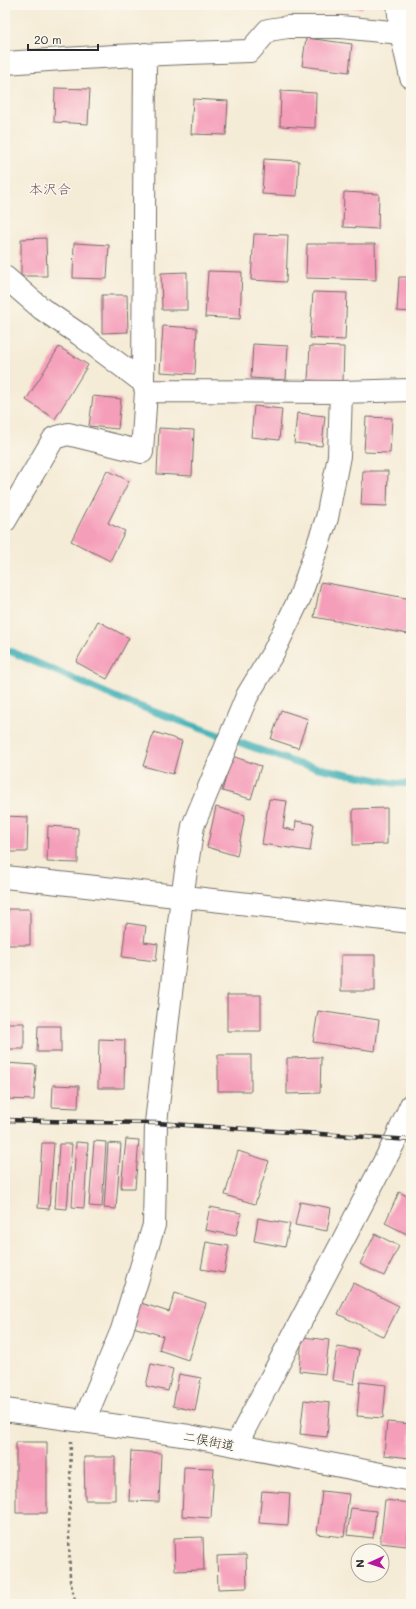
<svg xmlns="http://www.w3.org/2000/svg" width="416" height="1609" font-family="Mali,'Klee One',sans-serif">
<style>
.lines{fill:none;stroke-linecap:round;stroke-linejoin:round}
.stream{stroke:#3fb0b7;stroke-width:7}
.building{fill:#f59eba}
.minor-casing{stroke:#726f67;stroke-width:24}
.path{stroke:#726f67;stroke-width:2.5;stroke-dasharray:3 3;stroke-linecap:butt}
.minor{stroke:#fff;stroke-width:22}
.rail-casing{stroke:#2b2b2b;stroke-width:4.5}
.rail{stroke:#fbf7ec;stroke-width:3;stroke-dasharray:9;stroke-linecap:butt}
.labels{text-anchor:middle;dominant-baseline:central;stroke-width:3;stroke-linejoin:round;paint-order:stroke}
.street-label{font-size:13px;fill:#2b2b2b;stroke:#fbf7ec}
.neighbourhood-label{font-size:14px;fill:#72535d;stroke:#fbf7ec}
</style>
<rect width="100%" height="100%" fill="#fbf7ec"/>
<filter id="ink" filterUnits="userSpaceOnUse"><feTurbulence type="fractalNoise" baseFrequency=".025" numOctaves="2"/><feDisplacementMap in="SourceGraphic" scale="8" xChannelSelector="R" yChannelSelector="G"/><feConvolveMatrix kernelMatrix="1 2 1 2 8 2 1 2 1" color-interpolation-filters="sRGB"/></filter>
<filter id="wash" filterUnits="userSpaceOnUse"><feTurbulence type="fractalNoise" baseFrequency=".012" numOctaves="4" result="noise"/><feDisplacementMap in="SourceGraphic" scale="16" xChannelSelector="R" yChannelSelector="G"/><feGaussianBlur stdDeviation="0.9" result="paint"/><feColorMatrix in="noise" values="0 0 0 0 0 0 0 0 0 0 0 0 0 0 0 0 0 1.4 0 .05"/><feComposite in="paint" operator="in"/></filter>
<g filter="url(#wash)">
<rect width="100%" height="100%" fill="#f5ecd7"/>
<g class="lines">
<!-- stream -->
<path class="stream" d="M5 649 122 700 299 764 393 783 411 784"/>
</g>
<g id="blocks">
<!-- building -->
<path class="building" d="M332 5H363L362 9Z
M306 38 352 44 349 72 302 66Z
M55 88 90 89 88 124 54 122Z
M281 91 316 93 315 128 280 126Z
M193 99 228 101 226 135 191 134Z
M264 159 299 161 297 196 262 194Z
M344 192 379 194 378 229 343 227Z
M254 234 288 235 286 282 251 280Z
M46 238 47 276H21V239Z
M74 243 109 245 107 279 73 278Z
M307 244H375L376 280 306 278Z
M208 271 242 272 240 319 205 317Z
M187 272V310H162L161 273Z
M399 277H411V312L397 311Z
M313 292 347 293 345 340 310 338Z
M102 295H127L128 332 102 333Z
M163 326 197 328 195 374 160 372Z
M253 344 288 346 286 380 251 378Z
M310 346 344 347 343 382 308 380Z
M59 347 88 365 55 419 26 400Z
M93 396 121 399 118 429 89 426Z
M254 406 282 409 279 440 251 437Z
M297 413 325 416 322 446 294 443Z
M366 417 392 418 390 453 364 452Z
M159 428 194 430 192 476 157 474Z
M107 470 129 481 108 523 125 531 110 561 71 541Z
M363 471H388L387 506 361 505Z
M321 582 411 599V616L408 634 314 617Z
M98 621 129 638 107 679 76 662Z
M281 710 308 719 298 748 271 739Z
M154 732 182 741 173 774 143 766Z
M232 756 261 766 251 799 222 791Z
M269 799 287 801 283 828 295 830 296 821 314 824 310 851 262 844Z
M216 807 245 815 237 856 207 847Z
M387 808V844L353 845V809Z
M5 816 28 817 27 852H5Z
M48 826 78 828V863L47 862Z
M7 909H30V945H6Z
M126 923 146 926 144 942 158 944 156 961 122 957Z
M341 955H375V991H341Z
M227 995H261V1031H227Z
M318 1011 379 1020 375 1051 313 1042Z
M5 1023H24V1049H5Z
M38 1026H61V1052H37Z
M99 1039 125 1040 124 1088H98Z
M218 1055H251V1091H218Z
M321 1057 320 1093 287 1094V1058Z
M5 1063 36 1065 34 1100 5 1099Z
M53 1085 79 1086 78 1108 52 1107Z
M126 1139 139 1140 135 1188H121Z
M94 1141 106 1142 102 1207 89 1206Z
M76 1142 88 1143 84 1208 72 1207Z
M42 1143H54L49 1209 38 1208Z
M108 1143 121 1144 116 1209 104 1208Z
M59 1144H72L67 1209 55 1208Z
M238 1151 269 1161 255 1204 225 1195Z
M399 1192 411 1198V1230L409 1235 385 1223Z
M300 1202 331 1208 327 1231 295 1225Z
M210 1207 241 1213 236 1236 205 1230Z
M258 1218 290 1224 285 1247 254 1241Z
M375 1234 399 1246 384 1276 360 1264Z
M206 1242 229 1246 224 1273 201 1269Z
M353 1283 399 1306 384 1337 338 1314Z
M175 1293 206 1303 188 1360 159 1350 163 1336 130 1326 138 1302 169 1312Z
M302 1337 329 1340 325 1374 299 1371Z
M337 1347 359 1350 354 1384 332 1380Z
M151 1364 173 1369 168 1391 146 1386Z
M179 1374 201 1378 195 1411 173 1406Z
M360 1382 386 1385 383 1418 357 1416Z
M304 1400 330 1403 327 1437 300 1434Z
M387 1422 411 1424 410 1458 384 1455Z
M16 1442H47V1513H16Z
M131 1451 161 1453 159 1502 129 1501Z
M84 1457H115V1500H85Z
M184 1467 214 1468 211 1518 182 1516Z
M262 1491 290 1493 288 1525 259 1523Z
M322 1491 349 1494 344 1537 317 1534Z
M385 1500 411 1503 407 1546 380 1543Z
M351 1508 376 1511 373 1538 347 1535Z
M203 1537 204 1570 175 1571 174 1538Z
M246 1555 247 1588 218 1589 217 1556Z"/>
</g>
</g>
<g filter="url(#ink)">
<use href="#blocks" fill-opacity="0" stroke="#726f67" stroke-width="1"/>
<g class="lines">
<!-- minor casing -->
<g class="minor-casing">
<path id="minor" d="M398 5 401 33 411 77
M5 63C86 57 168 53 250 51L268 30 288 27H341L401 33
M5 277 42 309 79 334 143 382
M146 391 341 392 411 390
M5 521 54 438 68 434 142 452 146 391 143 382 145 54
M5 877 411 922
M5 1410 189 1436 411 1480
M84 1421 122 1330 154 1225 156 1123 182 897 193 826 247 696 274 651 300 597 327 518 339 456 341 392
M236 1445 396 1139 411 1105"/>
</g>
<!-- path -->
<path class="path" d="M71 1441 69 1532 70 1580 76 1604"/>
<!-- minor -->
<use href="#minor" class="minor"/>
<!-- rail casing -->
<g class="rail-casing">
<path id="rail" d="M5 1120 84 1122 156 1123 411 1140"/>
</g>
<!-- rail -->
<use href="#rail" class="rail"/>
</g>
</g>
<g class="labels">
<!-- street labels -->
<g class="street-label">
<text transform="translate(209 1440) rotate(11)">二俣街道</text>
</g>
<!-- neighbourhood labels -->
<g class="neighbourhood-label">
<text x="50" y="188">本沢合</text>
</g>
</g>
<!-- margin -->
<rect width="416" height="1609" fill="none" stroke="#fbf7ec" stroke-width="20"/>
<!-- north arrow -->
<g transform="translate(370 1563) rotate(267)"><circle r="19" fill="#fbf7ec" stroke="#a8a59f"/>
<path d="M0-3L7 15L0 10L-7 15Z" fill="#b5179e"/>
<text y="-6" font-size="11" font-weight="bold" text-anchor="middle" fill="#2b2b2b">N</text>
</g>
<!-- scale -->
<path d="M28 44v6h70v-6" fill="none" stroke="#2b2b2b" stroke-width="2"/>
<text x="34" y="44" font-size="12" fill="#2b2b2b" stroke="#fbf7ec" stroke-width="3" paint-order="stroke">20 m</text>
</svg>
